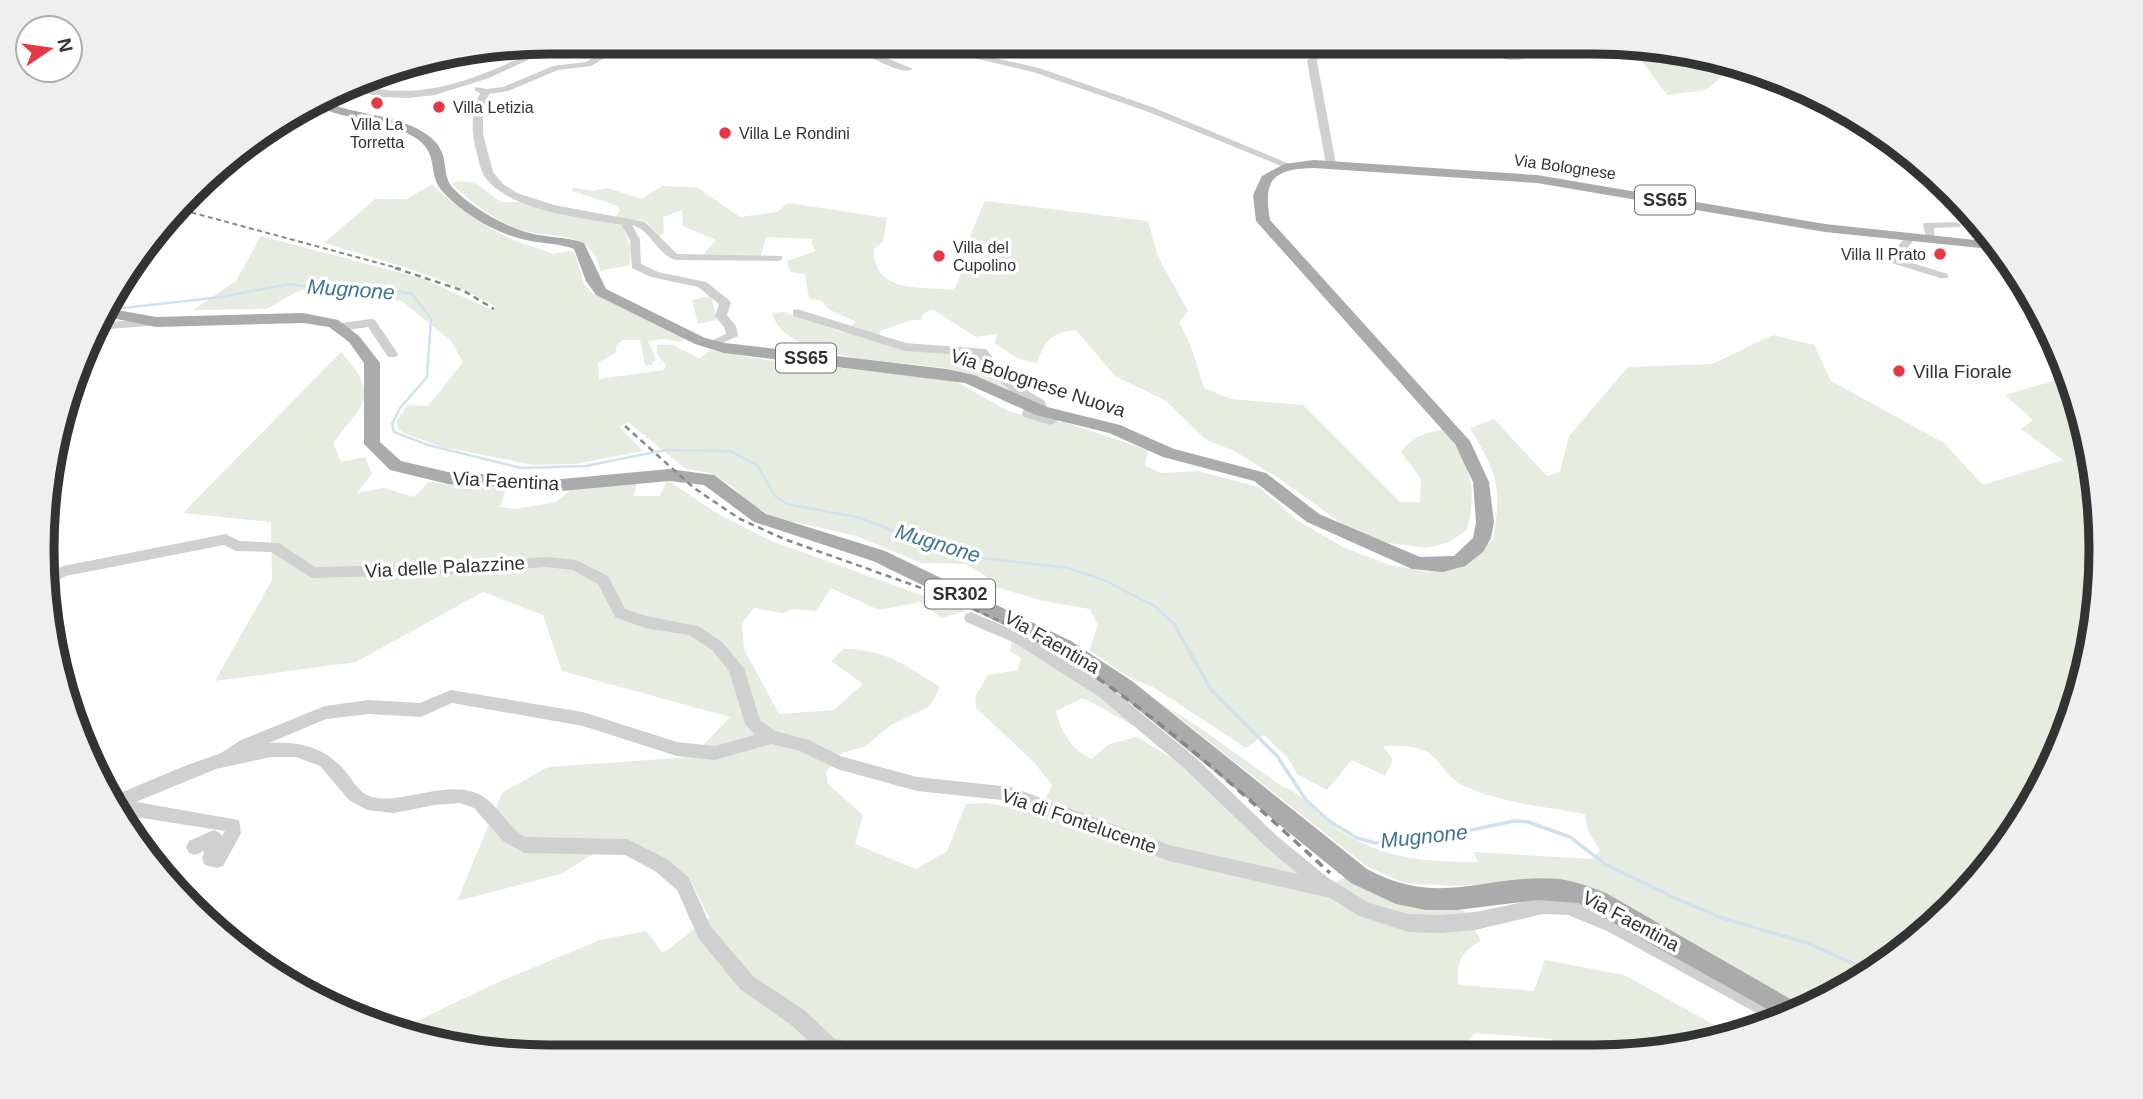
<svg xmlns="http://www.w3.org/2000/svg" width="2143" height="1099" font-family="Arial,sans-serif">
<style>
.green{fill:#e6ecdf}
.lines{fill:none;stroke-linecap:round;stroke-linejoin:round}
.stream-far1{stroke:#cfe2ee;stroke-width:2.5}
.stream{stroke:#cfe2ee;stroke-width:3.5}
.minor{fill:#d0d0d0;fill-rule:evenodd}
.major{fill:#ababab;fill-rule:evenodd}
.rail-far2{stroke:#888;stroke-width:2;stroke-dasharray:5 3.5;stroke-linecap:butt}
.rail-far1{stroke:#888;stroke-width:2.5;stroke-dasharray:6 4.5;stroke-linecap:butt}
.rail{stroke:#888;stroke-width:3.5;stroke-dasharray:9 6;stroke-linecap:butt}
.poi-dot{fill:#e63946;stroke:#fff;stroke-width:2.5}
.labels{text-anchor:middle;dominant-baseline:central;stroke-width:7;stroke-linejoin:round;paint-order:stroke}
.far-poi-label{font-size:16px;fill:#333;stroke:#fff;text-anchor:start}
.far-street-label{font-size:16px;fill:#333;stroke:#fff}
.shield{fill:#fff;stroke:#707070;stroke-width:2}
.shield-label{font-size:18px;font-weight:bold;fill:#333}
.poi-label{font-size:19px;fill:#333;stroke:#fff;text-anchor:start}
.street-label{font-size:19px;fill:#333;stroke:#fff}
.water-label{font-size:21px;font-style:italic;fill:#3f7597;stroke:#fff}
.rim{fill:none;stroke:#333;stroke-width:9}
</style>
<rect width="100%" height="100%" fill="#fff"/>
<!-- green -->
<path class="green" d="M1628 43 1724 59 1737 64 1706 90 1667 95 1641 60 1580 58Z
M456 181 475 183 501 202H526L622 226 631 248 630 265 600 271C592 226 548 241 515 228 492 219 470 200 452 184Z
M433 184C445 201 491 230 511 239 525 245 537 247 552 254L570 251 575 254 584 284 592 293 686 338 680 342 665 339 648 341 656 359 651 365H645L640 340H622L616 346V352L598 363 599 379 664 370 666 365 657 354V345H673L700 359 710 350 752 358 955 381 1008 411 1048 422H1064L1148 450 1145 466 1162 473 1198 471 1259 487 1298 521 1343 547 1389 565 1429 572 1463 563 1493 540C1502 485 1498 476 1470 428L1494 419 1547 476 1560 472 1569 436 1628 367 1712 364 1773 335 1814 345 1831 381 1944 443 1983 485 2063 460 2021 429 2033 420 2005 395 2053 381 2059 353 2074 386 2097 483 2100 582 2084 680 2049 774 1996 859 1902 952 1804 1009 1555 880 1453 886 1404 883 1368 867 1159 702 1196 725 1283 787C1301 792 1314 812 1329 823 1375 858 1423 862 1478 862L1474 852 1592 859 1600 850 1588 831 1585 814C1547 807 1504 803 1469 788 1427 770 1451 743 1383 746L1393 760 1385 776 1352 760 1327 790 1297 774 1288 758 1264 735 1246 748 1153 687 1132 679 1089 650 1098 625 1090 609 1043 601 989 585 986 576 966 564 921 563 857 536 772 517 746 500 731 485 710 473 686 469 628 422 619 427 643 451 575 464 533 465 443 447 406 434 398 429 397 420 408 405 428 406 463 362 451 341 402 301 300 290 266 309 193 310 236 281 261 236 424 279 492 310 496 307C442 275 384 261 324 243L375 199H406Z
M662 186 696 187 740 217 777 212 788 203 887 218 883 242 874 249C873 294 920 286 954 290L964 266 1004 273 994 258 962 254 985 201 1148 221 1158 257 1188 311 1179 322 1191 346 1204 388 1231 399 1303 405 1400 502H1420L1421 479 1401 452C1412 437 1425 433 1444 429 1470 466 1478 484 1467 530L1449 542 1427 548 1382 542 1348 528 1277 477 1234 451 1205 439 1166 401 1115 376 1076 330C1051 332 1045 341 1037 363 1019 361 1008 353 995 343L997 334 976 337 932 309 923 314 921 320H912L880 331V338L908 350 980 354 1036 403C1008 395 986 379 958 371 912 358 787 367 772 313L784 312 844 333 856 322 828 309 822 301 809 298 805 274 790 272 787 261 816 251 812 244 813 239 766 237 761 256H702L716 240 683 226 682 210 663 217 664 233 659 236 646 221 614 219 620 211 616 205 572 191 573 188 593 191 607 188 642 199Z
M711 296 717 320 698 324 692 300Z
M341 352C381 397 364 402 333 443L341 462 365 457 372 474 357 493 384 488 414 497 429 482 506 489 500 507 515 509 556 502 573 488 637 480 634 496H660L667 480 715 512 771 541 966 611 941 618 920 602 879 610 831 588 816 611 795 609 782 613 754 608 742 623 744 649 779 714 834 710 863 684 831 661 843 649C883 648 907 666 940 687L930 706 889 726 866 746 842 753 826 772 828 784 863 815 855 844 916 869 947 851 966 804 987 803 1040 812 1052 785 1033 761 976 708 975 697 988 675 1018 670 1021 658 1010 651 1012 641 1107 698 1138 728 1083 698 1056 711C1060 730 1073 752 1092 759L1109 744 1137 737 1185 766 1332 885 1346 876C1383 903 1420 907 1464 910L1481 941C1460 952 1457 962 1458 985L1534 991 1545 960 1624 975 1731 1034 1660 1053H1572L1552 1039 1475 1033 1457 1053 517 1056 419 1040 396 1031 492 985 600 940 646 931 663 953 709 918 690 879 666 860 616 840 561 874 457 901 502 793 548 767 692 757 730 717 562 671 543 615 483 592 356 662 215 681 272 580 271 522 183 513Z"/>
<g class="lines">
<!-- stream-far1 -->
<path class="stream-far1" d="M105 310 221 297 289 284 314 288 361 285 412 294 431 319 427 377 400 408 392 424 394 432 428 445 521 468 586 466 665 450 730 451 758 466 774 495 787 504 856 517 965 556 1068 568 1106 581 1156 607 1176 626"/>
<!-- stream -->
<path class="stream" d="M1174 624 1211 690 1277 756 1306 800 1329 821 1357 838 1375 843 1432 838 1514 821 1528 822 1570 837 1605 864 1677 899 1719 917 1807 943 1870 971"/>
<!-- minor -->
<path class="minor" d="M556 42H567L489 78 435 95 408 98 381 97 349 89 356 85C435 104 486 72 556 42Z
M621 42H632L591 66 558 70 508 91 489 94 483 113V134L493 172 503 184 517 193 554 205 645 222 677 254 782 256V260L778 261 675 260C656 253 651 230 632 225L640 240 641 264 658 272 706 282 729 300 731 303 727 315 736 326 738 336 711 348 705 344 726 334 724 327 715 316 719 304 698 287 651 277 632 268 630 240 621 225C581 217 511 212 485 177 479 168 478 156 475 146 471 127 472 111 480 93L475 91V87L486 89 503 87 553 66 586 62Z
M813 42H877L852 46 868 50 913 69C903 75 882 62 871 58 854 51 826 50 813 42Z
M906 42H924L1039 68 1152 107 1295 166 1286 168 1146 111 1033 72Z
M1317 43H1325L1317 61 1336 164 1331 167 1326 164 1307 61Z
M1421 43H1437L1425 46Z
M1475 43C1491 43 1494 52 1508 55 1516 57 1523 52 1530 56 1512 66 1490 56 1475 43Z
M1956 222 1961 225 1960 227 1934 228 1935 241H1927L1923 225 1924 223Z
M1911 234 1916 237 1899 259 1948 274V278H1940L1888 262V258L1907 235Z
M797 309 906 343 986 349C1005 375 1018 386 1045 401L1048 411 1044 415 1050 416 1060 412 1066 416 1051 425 1024 417 1022 414 1026 404 1029 403C1007 390 993 376 978 356L905 351 793 316V310Z
M156 318 162 322 160 325 97 330 100 323Z
M371 319 375 320 396 351 398 354 396 357H388L368 327 341 331 335 327 341 323Z
M226 534 239 541 279 543 315 567 457 564 546 557 576 560 608 576 625 609 646 616 698 626 722 642 744 668 760 720 775 731 809 740 840 756 917 777 1011 787 1169 845 1298 874 1265 846 1184 768 1098 696 1015 643 966 622 964 618 966 614 971 612 1025 635 1108 686 1196 758 1277 836 1327 877 1369 903 1409 914 1440 915 1475 912 1543 898 1568 899 1619 919 1794 1015 1773 1022 1607 931 1568 915 1543 914 1475 930 1440 933 1409 932 1359 916 1330 898 1169 861 1011 801 917 791 837 769 800 751 771 744 715 760 677 756 583 726 452 703 421 717 369 714 326 719 269 743C299 741 326 747 346 772 352 779 358 791 367 795 394 808 439 781 473 792 497 799 505 826 525 837L627 839 667 859 689 878 711 927 754 977 804 1010 835 1039 885 1048 888 1055H824L790 1024 740 989 699 939 677 890 655 871 625 855 524 853 503 841 474 808 460 803 434 805 394 813 367 810 349 800 320 766 296 757H271L216 769 136 802 239 820 241 833 223 866 217 868 205 865 202 859 204 851 195 855 189 853 186 847 189 841 214 830 220 833 222 836 225 831 123 815 111 797 182 767 221 753 241 740 325 706 369 700 420 703 451 690 583 712 677 742 715 746 755 735 745 724 729 671 712 650 689 635 645 628 615 617 598 584 573 570 546 567 457 574 312 578 271 552 236 551 224 545 66 576 47 585 48 573 63 566Z"/>
<!-- major -->
<path class="major" d="M325 102C356 115 394 114 423 132 454 151 439 171 452 187 469 206 502 225 526 232 545 238 565 236 584 243L606 289 705 338 725 343 947 369 974 375 1047 407 1120 425 1174 449 1266 473 1319 514 1420 557 1454 556 1473 538 1476 522 1473 482 1455 444 1256 221 1253 195 1262 176 1284 164 1314 160 1537 175 1825 224 1994 242 2000 250 1825 232 1537 183 1314 168C1272 169 1263 180 1270 220L1470 441 1489 482 1494 522 1491 538 1483 552 1465 566 1443 572 1412 569 1307 522 1254 481 1163 457 1109 433 1036 415 965 383 724 353 695 344 596 295 586 281 574 249C559 243 542 244 526 240 497 234 463 214 443 192 426 174 441 153 414 137 385 119 347 121 317 106Z
M106 308 156 317 303 313 338 320 359 336 380 363V442L401 461 448 472 562 479 669 469 714 475 766 514 885 551 1071 641 1132 681 1367 869C1440 909 1486 873 1559 879 1575 881 1590 887 1606 893L1806 1008 1785 1019 1578 903 1538 900 1457 910H1426L1396 904 1351 883 1118 693 1057 651 873 561 754 522 704 485 669 481 562 491 448 484 390 470 364 444V363L349 342 329 327 303 323 156 327 102 316Z"/>
<!-- rail-far2 -->
<path class="rail-far2" d="M175 208 401 269"/>
<!-- rail-far1 -->
<path class="rail-far1" d="M395 268 464 291 494 309
M625 426 694 488 740 519 784 539 944 596 1011 626"/>
<!-- rail -->
<path class="rail" d="M1007 624C1129 686 1230 782 1330 873"/>
</g>
<!-- markers -->
<g class="poi-dot">
<circle cx="377" cy="103" r="7"/>
<circle cx="439" cy="107" r="7"/>
<circle cx="725" cy="133" r="7"/>
<circle cx="1940" cy="254" r="7"/>
<circle cx="939" cy="256" r="7"/>
<circle cx="1899" cy="371" r="7"/>
</g>
<g class="labels">
<!-- far-poi labels -->
<g class="far-poi-label">
<text x="453" y="107">Villa Letizia</text>
<text x="377" y="124" text-anchor="middle">Villa La<tspan x="377" dy="18">Torretta</tspan></text>
<text x="739" y="133">Villa Le Rondini</text>
<text x="953" y="247">Villa del<tspan x="953" dy="18">Cupolino</tspan></text>
<text x="1926" y="254" text-anchor="end">Villa Il Prato</text>
</g>
<!-- far-street labels -->
<g class="far-street-label">
<text transform="translate(1565 167) rotate(8)">Via Bolognese</text>
</g>
<!-- shield labels -->
<g class="shield">
<rect x="1635" y="185.5" width="60" height="29" rx="5"/>
<rect x="776" y="343.5" width="60" height="29" rx="5"/>
<rect x="925" y="579.5" width="70" height="29" rx="5"/>
</g>
<g class="shield-label">
<text x="1665" y="200">SS65</text>
<text x="806" y="358">SS65</text>
<text x="960" y="594">SR302</text>
</g>
<!-- poi labels -->
<g class="poi-label">
<text x="1913" y="371">Villa Fiorale</text>
</g>
<!-- street labels -->
<g class="street-label">
<text transform="translate(1038 383) rotate(18)">Via Bolognese Nuova</text>
<text transform="translate(506 481) rotate(3)">Via Faentina</text>
<text transform="translate(445 567) rotate(-3)">Via delle Palazzine</text>
<text transform="translate(1052 642) rotate(30)">Via Faentina</text>
<text transform="translate(1079 821) rotate(19)">Via di Fontelucente</text>
<text transform="translate(1631 921) rotate(28)">Via Faentina</text>
</g>
<!-- water labels -->
<g class="water-label">
<text transform="translate(351 289) rotate(4)">Mugnone</text>
<text transform="translate(938 543) rotate(17)">Mugnone</text>
<text transform="translate(1424 836) rotate(-6)">Mugnone</text>
</g>
</g>
<!-- crop -->
<path d="M0 0H2143V1099H0ZM549 54H1594A495 495 0 0 1 2089 549V550A495 495 0 0 1 1594 1045H549A495 495 0 0 1 54 550V549A495 495 0 0 1 549 54Z" fill="#efefef" fill-rule="evenodd"/>
<path class="rim" d="M549 54H1594A495 495 0 0 1 2089 549V550A495 495 0 0 1 1594 1045H549A495 495 0 0 1 54 550V549A495 495 0 0 1 549 54Z"/>
<!-- north arrow -->
<g transform="translate(49 49) rotate(77)"><circle r="33" fill="#ffffff" stroke="#adadad" stroke-width="2"/>
<path d="M0-5L12 26L0 18L-12 26Z" fill="#e63946"/>
<text y="-10" font-size="19" font-weight="bold" text-anchor="middle" fill="#333333">N</text>
</g>
</svg>
